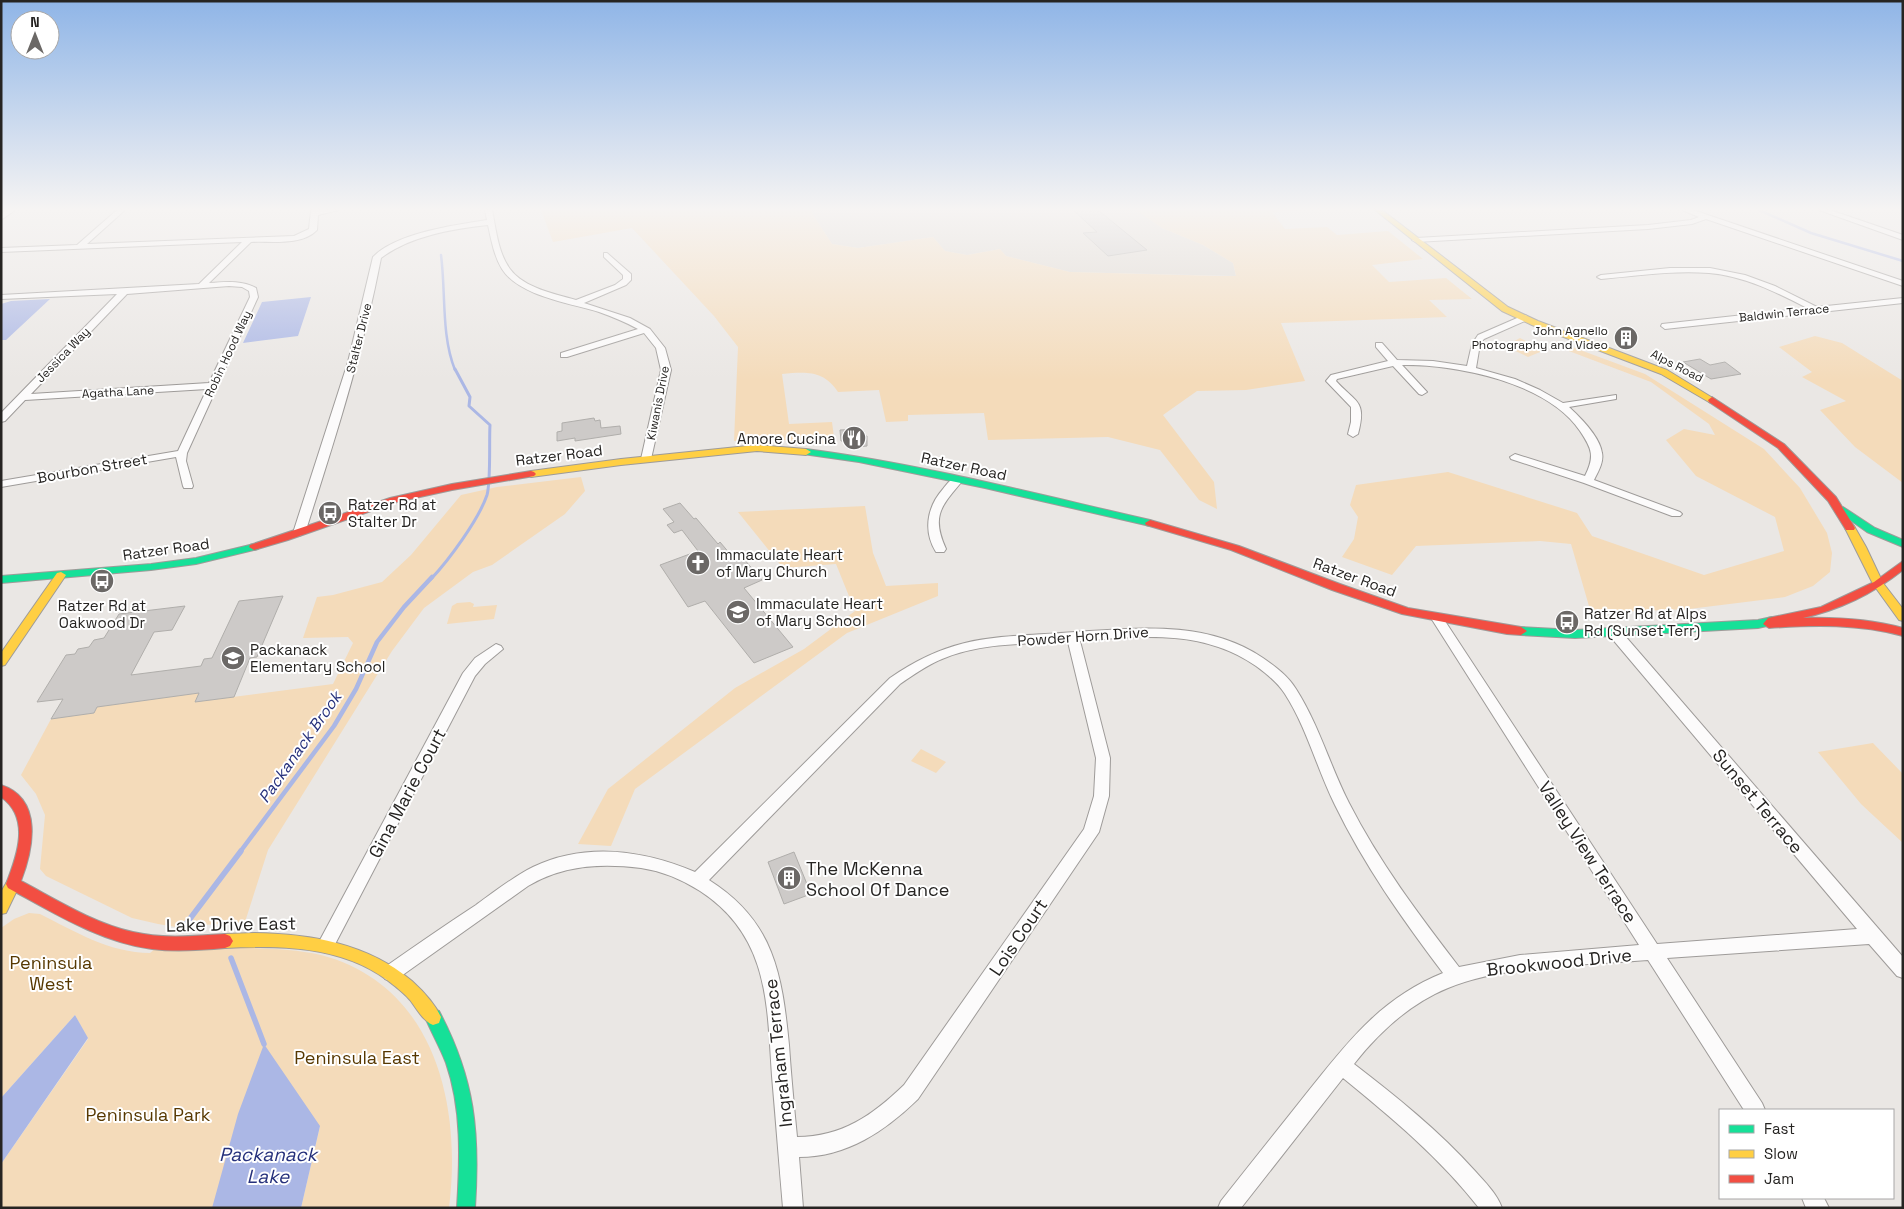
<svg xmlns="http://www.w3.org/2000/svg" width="1904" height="1209" font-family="'Space Grotesk',sans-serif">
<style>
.built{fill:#ded8d0}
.green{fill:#f4dbba}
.water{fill:#abb7e5}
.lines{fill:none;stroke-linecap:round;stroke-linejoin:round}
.stream-far3{stroke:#abb7e5;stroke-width:2.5}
.stream-far2{stroke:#abb7e5;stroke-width:3}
.stream-far1{stroke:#abb7e5;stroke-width:4.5}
.stream{stroke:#abb7e5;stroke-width:5.5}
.building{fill:#cdcac8;stroke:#b0aeab}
.street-casing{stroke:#9e9b99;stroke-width:2}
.fast-casing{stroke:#9e9b99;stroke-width:2}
.slow-casing{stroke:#9e9b99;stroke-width:2}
.jam-casing{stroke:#9e9b99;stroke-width:2}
.street{fill:#fcfbfb;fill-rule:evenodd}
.fast{fill:#16e098;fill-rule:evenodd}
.slow{fill:#ffcf43;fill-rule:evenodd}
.jam{fill:#f24e42;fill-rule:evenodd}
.labels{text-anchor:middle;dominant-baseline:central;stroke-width:4;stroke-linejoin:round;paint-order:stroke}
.far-street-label{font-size:12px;fill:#262422;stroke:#fff}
.far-poi-label{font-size:12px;fill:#262422;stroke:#fff;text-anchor:end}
.poi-label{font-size:15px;fill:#262422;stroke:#fff;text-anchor:start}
.street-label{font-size:15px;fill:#262422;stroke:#fff}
.water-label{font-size:16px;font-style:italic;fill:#25307b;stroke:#fff}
.near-street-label{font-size:18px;fill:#262422;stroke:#fff}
.near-poi-label{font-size:18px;fill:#262422;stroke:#fff;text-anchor:start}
.near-park-label{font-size:18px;fill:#573801;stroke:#fff}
.near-water-label{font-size:19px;font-style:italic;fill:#25307b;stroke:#fff}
</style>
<rect width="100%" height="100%" fill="#eae7e4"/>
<!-- built -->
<path class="built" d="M810 210H1136L1162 228 1203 245 1233 263 1236 276 1070 272 1006 256 1000 249 967 255 945 251 933 237 858 248 832 244Z"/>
<!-- green -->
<path class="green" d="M541 210H810L832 244 858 248 933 237 945 251 967 255 1000 249 1006 256 1070 272 1220 276H1236L1233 263 1203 245 1162 228 1136 210H1301L1272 212 1285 229 1327 227 1337 235 1388 231 1423 259 1372 265 1389 282 1446 278 1472 299 1429 300 1447 317 1281 323 1305 381 1246 390 1197 391 1163 415 1214 482 1217 509 1199 500 1160 450 1108 437 988 440 984 413 908 415V421L886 422 879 390 838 392C823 370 807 372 782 374L789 424 832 422 835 445 773 439 734 441 738 347 714 316 632 228 553 242Z
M1815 336 1842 343 1903 381V483L1855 447 1820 410 1846 401 1802 377 1812 372 1779 347Z
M1520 338 1545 350 1528 357 1505 346Z
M1556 341 1645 374 1764 449 1800 488 1827 533 1832 553 1830 572 1813 586 1785 597 1689 609 1591 613 1571 544 1540 541 1416 546 1392 575 1342 557 1354 539 1358 517 1350 505 1356 485 1448 472 1577 513 1592 536 1704 575 1784 551 1775 517 1696 476 1666 440 1684 429 1715 435 1709 424 1651 382 1553 345Z
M581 477 585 491 565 514 492 565 473 572 424 608 392 651 268 850 245 922 176 927 158 924 132 918 46 876 40 869 45 815 36 794 21 775 51 719 94 713 97 707 199 693 195 702 333 684 353 643 348 637 303 638 317 597 333 595 382 582 411 555 461 495 497 487Z
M865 506 873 553 886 586 938 583V596L847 633 635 789 611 846 578 844 608 789 735 688 804 649 855 611 836 564 783 568 738 512Z
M470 602 474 604 473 607 497 605 494 619 447 624 452 606 457 603Z
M1873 743 1903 774V843L1861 804 1818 752Z
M921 749 946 762 936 773 911 761Z
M29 913 40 914C74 931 110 953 150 953L162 943C192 945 223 947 253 948 276 949 299 950 321 955 435 985 462 1105 449 1208H301L320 1126 218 1208H1V1164L88 1039 75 1015 1 1098V928L14 919Z"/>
<!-- water -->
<path class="water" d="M311 297 298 336 243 343 262 302Z
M50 299 6 340H1V304L11 301Z
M75 1015 88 1038 1 1164V1098Z
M264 1044 320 1126 301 1208H212L238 1114Z"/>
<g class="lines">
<!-- stream-far3 -->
<path class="stream-far3" d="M1759 210 1811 233 1903 261
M441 255C446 293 441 335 455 370"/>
<!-- stream-far2 -->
<path class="stream-far2" d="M431 579C449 560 479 519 487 495 491 482 489 441 490 425L469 406 470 397 455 369"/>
<!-- stream-far1 -->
<path class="stream-far1" d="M240 852 334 726 356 689 377 642 404 607 432 577"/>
<!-- stream -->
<path class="stream" d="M186 924 241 851
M231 958 264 1044"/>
</g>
<!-- building -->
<path class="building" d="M1073 210H1098L1147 250 1108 256 1083 233 1097 232Z
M1700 359 1710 365 1725 362 1741 374 1711 379 1683 362Z
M594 418 595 421 600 420 601 428 620 426 621 434 575 441V438L557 441V432L562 431V423Z
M861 429V436H867V446L856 447V440L841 441 840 430Z
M680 503 694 519 696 518 718 544 720 542 736 561 743 558 762 580 744 588 793 647 754 663 705 601 688 607 660 565 698 551 682 530 674 533 667 525 674 522 663 509Z
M283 596 257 657 250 658 234 697 195 702 199 693 97 707 94 713 51 719 63 699 37 702 66 655 75 654 78 649 89 647 94 640 104 638 119 614 185 606 172 630 154 632 131 675 201 666 204 659 212 658 239 601Z
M794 852 811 894 784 904 768 862Z"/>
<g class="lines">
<!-- street casing -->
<g class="street-casing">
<path id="street" d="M7 210H15L1 220V214Z
M117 210H125L87 244 294 236 309 229 311 210H339L318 215 317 230C302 246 271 241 251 242L209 283C226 282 241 280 256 288L258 297 187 453 186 461 193 486 192 488H184L183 486 176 457 1 487V481L178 451 207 389 25 400 5 421 1 422V413L117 294 1 299V295L199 284 242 242 1 252V248L77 245ZM229 286 242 287 249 291 250 297 209 383 31 394 127 294Z
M485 210H492C496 229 498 253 510 269 524 288 555 294 576 300L615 285 623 279V275L604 257V253H607L631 274V280L626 285 584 303 630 318 650 329 665 348 671 370 651 459 646 462 641 459 661 370 656 348 644 333 567 357H561V353L638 329C625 322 613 317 599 312 570 303 519 296 502 269 494 256 491 239 488 225 452 229 410 236 381 258 363 352 334 442 305 533L299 536 295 535 293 533 348 362 373 257C396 233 455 225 487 220Z
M1682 210H1693L1903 281V286L1706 219 1692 224 1648 229 1416 242 1412 240 1416 238 1648 225 1691 220 1699 217Z
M1819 210H1830L1903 235V240Z
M1670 268H1710L1745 275 1775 286 1817 307 1903 298V303L1665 329 1661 326 1662 324 1807 308C1776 292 1744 276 1709 273 1673 270 1637 276 1601 279L1597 277 1601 275Z
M1524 315 1527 316V320L1484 339 1480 344 1476 368 1515 379 1540 390 1563 403 1616 395V399L1569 407C1580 417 1600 437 1602 453 1604 462 1598 472 1594 480L1680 512 1682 514 1680 516H1672L1584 483 1511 459 1510 457 1515 454 1585 476C1595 456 1592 449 1580 431 1548 383 1457 364 1402 365L1427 392 1422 395 1419 394 1393 366 1337 379 1336 381C1356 403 1367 400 1358 434L1353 437 1348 434 1351 422V407L1326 381 1331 375 1388 361 1376 347V343H1382L1397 360 1433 361 1467 366 1472 344 1478 335Z
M958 477 963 480C943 505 930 514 946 549L944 552H936C923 531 927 507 943 489 947 484 951 478 958 477Z
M1437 614 1441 615 1657 944 1857 929 1609 635 1608 632 1614 628 1619 629 1903 957V978L1897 976 1869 944 1667 958 1762 1103 1765 1110H1744L1648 960C1588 965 1503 965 1448 988 1411 1003 1379 1032 1354 1064 1397 1097 1439 1131 1475 1171 1485 1182 1497 1194 1502 1208H1479C1440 1158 1392 1118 1343 1078L1241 1208H1218L1221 1201C1248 1167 1275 1133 1302 1099 1344 1047 1378 999 1443 973 1403 920 1364 865 1335 805 1317 769 1307 728 1285 694 1278 683 1267 674 1256 666 1203 629 1141 636 1080 641L1110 758 1109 796 1099 832 918 1099C885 1131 847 1157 799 1157L803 1208H783C779 1164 776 1120 772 1076 767 1003 769 936 700 891 683 880 662 871 641 868 601 863 563 865 528 886L397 979 391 981 385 979 382 973 385 967C415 946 445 925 476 905 494 892 513 877 533 867 585 842 644 850 695 872L890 678C956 632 1000 638 1075 632 1139 628 1207 620 1263 658 1276 667 1288 676 1296 689 1319 725 1330 766 1349 803 1379 862 1419 915 1459 967L1520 955 1639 945 1431 618ZM1068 642 1096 758 1094 796 1084 829 904 1085C873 1115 842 1137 797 1137 794 1106 791 1076 789 1045 782 974 774 921 709 880L900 684C913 675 927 665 942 659 982 642 1026 644 1068 642Z
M496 644 501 646 503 649 485 664 475 676 332 950 326 953 320 950 317 945 320 940 463 673 475 658Z
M1802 1198H1824L1829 1208H1806Z"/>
</g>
<!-- fast casing -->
<g class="fast-casing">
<path id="fast" d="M806 449C922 464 1036 494 1150 520L1155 523 1150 526 985 488 859 462 803 454V450Z
M1843 507 1875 528 1903 540V547L1867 532 1839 512 1838 510 1839 508Z
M254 544 259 547 258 549 196 564 151 570 1 583V576L151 564 196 558Z
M1772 617 1776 618 1778 621 1776 624 1758 628 1575 638 1521 635 1515 631 1521 627 1575 630 1758 620Z
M433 1009 439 1011C475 1079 480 1132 475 1208H457C460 1159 462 1109 446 1063 440 1047 431 1032 425 1017L427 1011Z"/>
</g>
<!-- slow casing -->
<g class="slow-casing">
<path id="slow" d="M1375 210H1382L1508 307 1538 321 1667 370 1716 400 1712 403 1709 402 1661 374 1532 325 1502 311Z
M757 445 806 449 811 452 806 455 757 451 621 465 531 477 526 474 531 471 621 459Z
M1850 525 1854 526 1866 547 1883 583 1903 609V621L1899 620 1873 584 1845 528Z
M61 572 66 575 5 665 1 666V653L57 573Z
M13 878 18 880 20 884 6 913 1 914V892L8 880Z
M254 933C311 934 367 943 412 981 423 991 435 1004 441 1017L439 1023 433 1025C423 1021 417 1009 410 1000 404 993 395 986 387 980 341 946 280 945 225 948L220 946 217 941 220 936 225 934Z"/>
</g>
<!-- jam casing -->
<g class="jam-casing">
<path id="jam" d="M1712 397 1784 444 1836 497 1855 528 1854 530H1846L1828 501 1778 448 1709 402 1708 400Z
M531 471 534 472 536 474 534 476 452 490 397 502 288 540 254 550 249 547 250 545 390 498 452 484Z
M1150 520 1239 546 1340 584 1408 608 1521 627 1527 631 1521 635 1507 634 1402 614 1332 590 1231 550 1146 525 1145 523Z
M1903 561V570C1874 593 1840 610 1803 618 1837 617 1870 619 1903 628V636C1858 624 1815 625 1769 628L1763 624 1768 618 1821 607 1874 582Z
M1 785C44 799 33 850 21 881 57 900 93 923 133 932 163 939 194 936 225 934L230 936 233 941 230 946 225 948C201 950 176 952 152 949 100 942 54 913 8 888L6 884C17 856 31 818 1 797Z"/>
</g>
<!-- street -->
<use href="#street" class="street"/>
<!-- fast -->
<use href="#fast" class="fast"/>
<!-- slow -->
<use href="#slow" class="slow"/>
<!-- jam -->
<use href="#jam" class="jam"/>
</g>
<!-- sky -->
<linearGradient id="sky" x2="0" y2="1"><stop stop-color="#8fb5e7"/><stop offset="0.55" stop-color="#f6f4f3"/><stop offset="1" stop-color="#f6f4f3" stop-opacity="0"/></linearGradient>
<rect width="1904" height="380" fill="url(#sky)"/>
<!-- icons -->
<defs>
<g id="building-disc" transform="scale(1.25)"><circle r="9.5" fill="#6b6866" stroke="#fff"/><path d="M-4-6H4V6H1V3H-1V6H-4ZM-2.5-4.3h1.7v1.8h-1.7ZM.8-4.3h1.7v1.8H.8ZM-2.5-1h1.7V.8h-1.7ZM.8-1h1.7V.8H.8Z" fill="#fff"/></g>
<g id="restaurant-disc" transform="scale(1.25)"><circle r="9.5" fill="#6b6866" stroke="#fff"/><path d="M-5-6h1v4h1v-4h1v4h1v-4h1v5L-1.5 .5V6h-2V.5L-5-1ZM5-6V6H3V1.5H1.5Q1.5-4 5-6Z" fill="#fff"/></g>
<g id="bus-disc" transform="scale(1.25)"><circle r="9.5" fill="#6b6866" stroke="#fff"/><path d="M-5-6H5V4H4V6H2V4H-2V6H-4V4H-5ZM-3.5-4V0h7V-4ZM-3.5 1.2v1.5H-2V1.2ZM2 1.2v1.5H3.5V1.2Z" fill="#fff"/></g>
<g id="church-disc" transform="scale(1.25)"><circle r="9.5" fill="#6b6866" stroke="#fff"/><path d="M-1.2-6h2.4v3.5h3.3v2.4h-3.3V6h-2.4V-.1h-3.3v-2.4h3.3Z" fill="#fff"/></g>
<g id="school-disc" transform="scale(1.25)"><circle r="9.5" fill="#6b6866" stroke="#fff"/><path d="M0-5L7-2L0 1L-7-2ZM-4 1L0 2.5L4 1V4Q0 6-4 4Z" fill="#fff"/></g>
</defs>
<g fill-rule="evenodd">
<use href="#building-disc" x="1626" y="338"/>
<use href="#restaurant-disc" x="854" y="438"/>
<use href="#bus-disc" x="330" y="513"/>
<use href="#church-disc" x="698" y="563"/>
<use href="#bus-disc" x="102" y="581"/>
<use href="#school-disc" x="738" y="612"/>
<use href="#bus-disc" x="1567" y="622"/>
<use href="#school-disc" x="233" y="658"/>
<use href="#building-disc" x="789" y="878"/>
</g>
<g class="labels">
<!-- far-street labels -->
<g class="far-street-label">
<text transform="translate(1784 313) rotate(-6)">Baldwin Terrace</text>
<text transform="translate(359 338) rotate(-76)">Stalter Drive</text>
<text transform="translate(228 354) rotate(-65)">Robin Hood Way</text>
<text transform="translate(63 355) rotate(-46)">Jessica Way</text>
<text transform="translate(1677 366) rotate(27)">Alps Road</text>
<text transform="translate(118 392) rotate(-3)">Agatha Lane</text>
<text transform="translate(658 403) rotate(-79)">Kiwanis Drive</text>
</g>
<!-- far-poi labels -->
<g class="far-poi-label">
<text x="1608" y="331">John Agnello<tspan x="1608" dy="14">Photography and Video</tspan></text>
</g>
<!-- poi labels -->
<g class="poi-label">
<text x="836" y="438" text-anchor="end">Amore Cucina</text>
<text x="348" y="504">Ratzer Rd at<tspan x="348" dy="17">Stalter Dr</tspan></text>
<text x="716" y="554">Immaculate Heart<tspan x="716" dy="17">of Mary Church</tspan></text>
<text x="756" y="603">Immaculate Heart<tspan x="756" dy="17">of Mary School</tspan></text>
<text x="102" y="605" text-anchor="middle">Ratzer Rd at<tspan x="102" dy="17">Oakwood Dr</tspan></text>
<text x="1584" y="613">Ratzer Rd at Alps<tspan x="1584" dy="17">Rd (Sunset Terr)</tspan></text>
<text x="250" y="649">Packanack<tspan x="250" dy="17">Elementary School</tspan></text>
</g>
<!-- street labels -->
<g class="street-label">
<text transform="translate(559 455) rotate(-7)">Ratzer Road</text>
<text transform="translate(964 466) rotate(12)">Ratzer Road</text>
<text transform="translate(92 468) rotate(-10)">Bourbon Street</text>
<text transform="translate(166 549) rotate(-8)">Ratzer Road</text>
<text transform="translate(1355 577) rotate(20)">Ratzer Road</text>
<text transform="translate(1083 636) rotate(-4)">Powder Horn Drive</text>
</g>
<!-- water labels -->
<g class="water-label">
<text transform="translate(300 747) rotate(-55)">Packanack Brook</text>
</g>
<!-- near-street labels -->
<g class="near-street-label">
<text transform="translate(407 793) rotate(-62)">Gina Marie Court</text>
<text transform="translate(1758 801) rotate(50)">Sunset Terrace</text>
<text transform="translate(1588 852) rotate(57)">Valley View Terrace</text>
<text transform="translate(231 924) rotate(-1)">Lake Drive East</text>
<text transform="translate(1018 937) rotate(-56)">Lois Court</text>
<text transform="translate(1559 962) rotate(-6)">Brookwood Drive</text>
<text transform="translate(778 1053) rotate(-96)">Ingraham Terrace</text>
</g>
<!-- near-poi labels -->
<g class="near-poi-label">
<text x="806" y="868">The McKenna<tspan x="806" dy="21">School Of Dance</tspan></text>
</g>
<!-- near-park labels -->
<g class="near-park-label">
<text x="51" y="962">Peninsula<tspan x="51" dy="21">West</tspan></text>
<text x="357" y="1057">Peninsula East</text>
<text x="148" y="1114">Peninsula Park</text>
</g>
<!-- near-water labels -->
<g class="near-water-label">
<text x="268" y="1154">Packanack<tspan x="268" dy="22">Lake</tspan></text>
</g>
</g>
<!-- border -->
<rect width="1904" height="1209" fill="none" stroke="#262422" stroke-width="5"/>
<!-- legend -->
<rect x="1719" y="1109" width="175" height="90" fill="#ffffff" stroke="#a8a7a7"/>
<rect x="1729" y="1125" width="25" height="8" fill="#16e098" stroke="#a8a7a7"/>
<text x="1764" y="1134" font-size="15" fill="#262422">Fast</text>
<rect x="1729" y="1150" width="25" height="8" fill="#ffcf43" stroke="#a8a7a7"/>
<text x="1764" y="1159" font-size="15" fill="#262422">Slow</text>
<rect x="1729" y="1175" width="25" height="8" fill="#f24e42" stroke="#a8a7a7"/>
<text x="1764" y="1184" font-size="15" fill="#262422">Jam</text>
<!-- north arrow -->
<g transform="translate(35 35)"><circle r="24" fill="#ffffff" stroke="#a8a7a7"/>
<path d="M0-4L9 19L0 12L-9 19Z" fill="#6b6866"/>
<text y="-8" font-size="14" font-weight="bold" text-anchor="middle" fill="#262422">N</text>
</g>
</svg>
